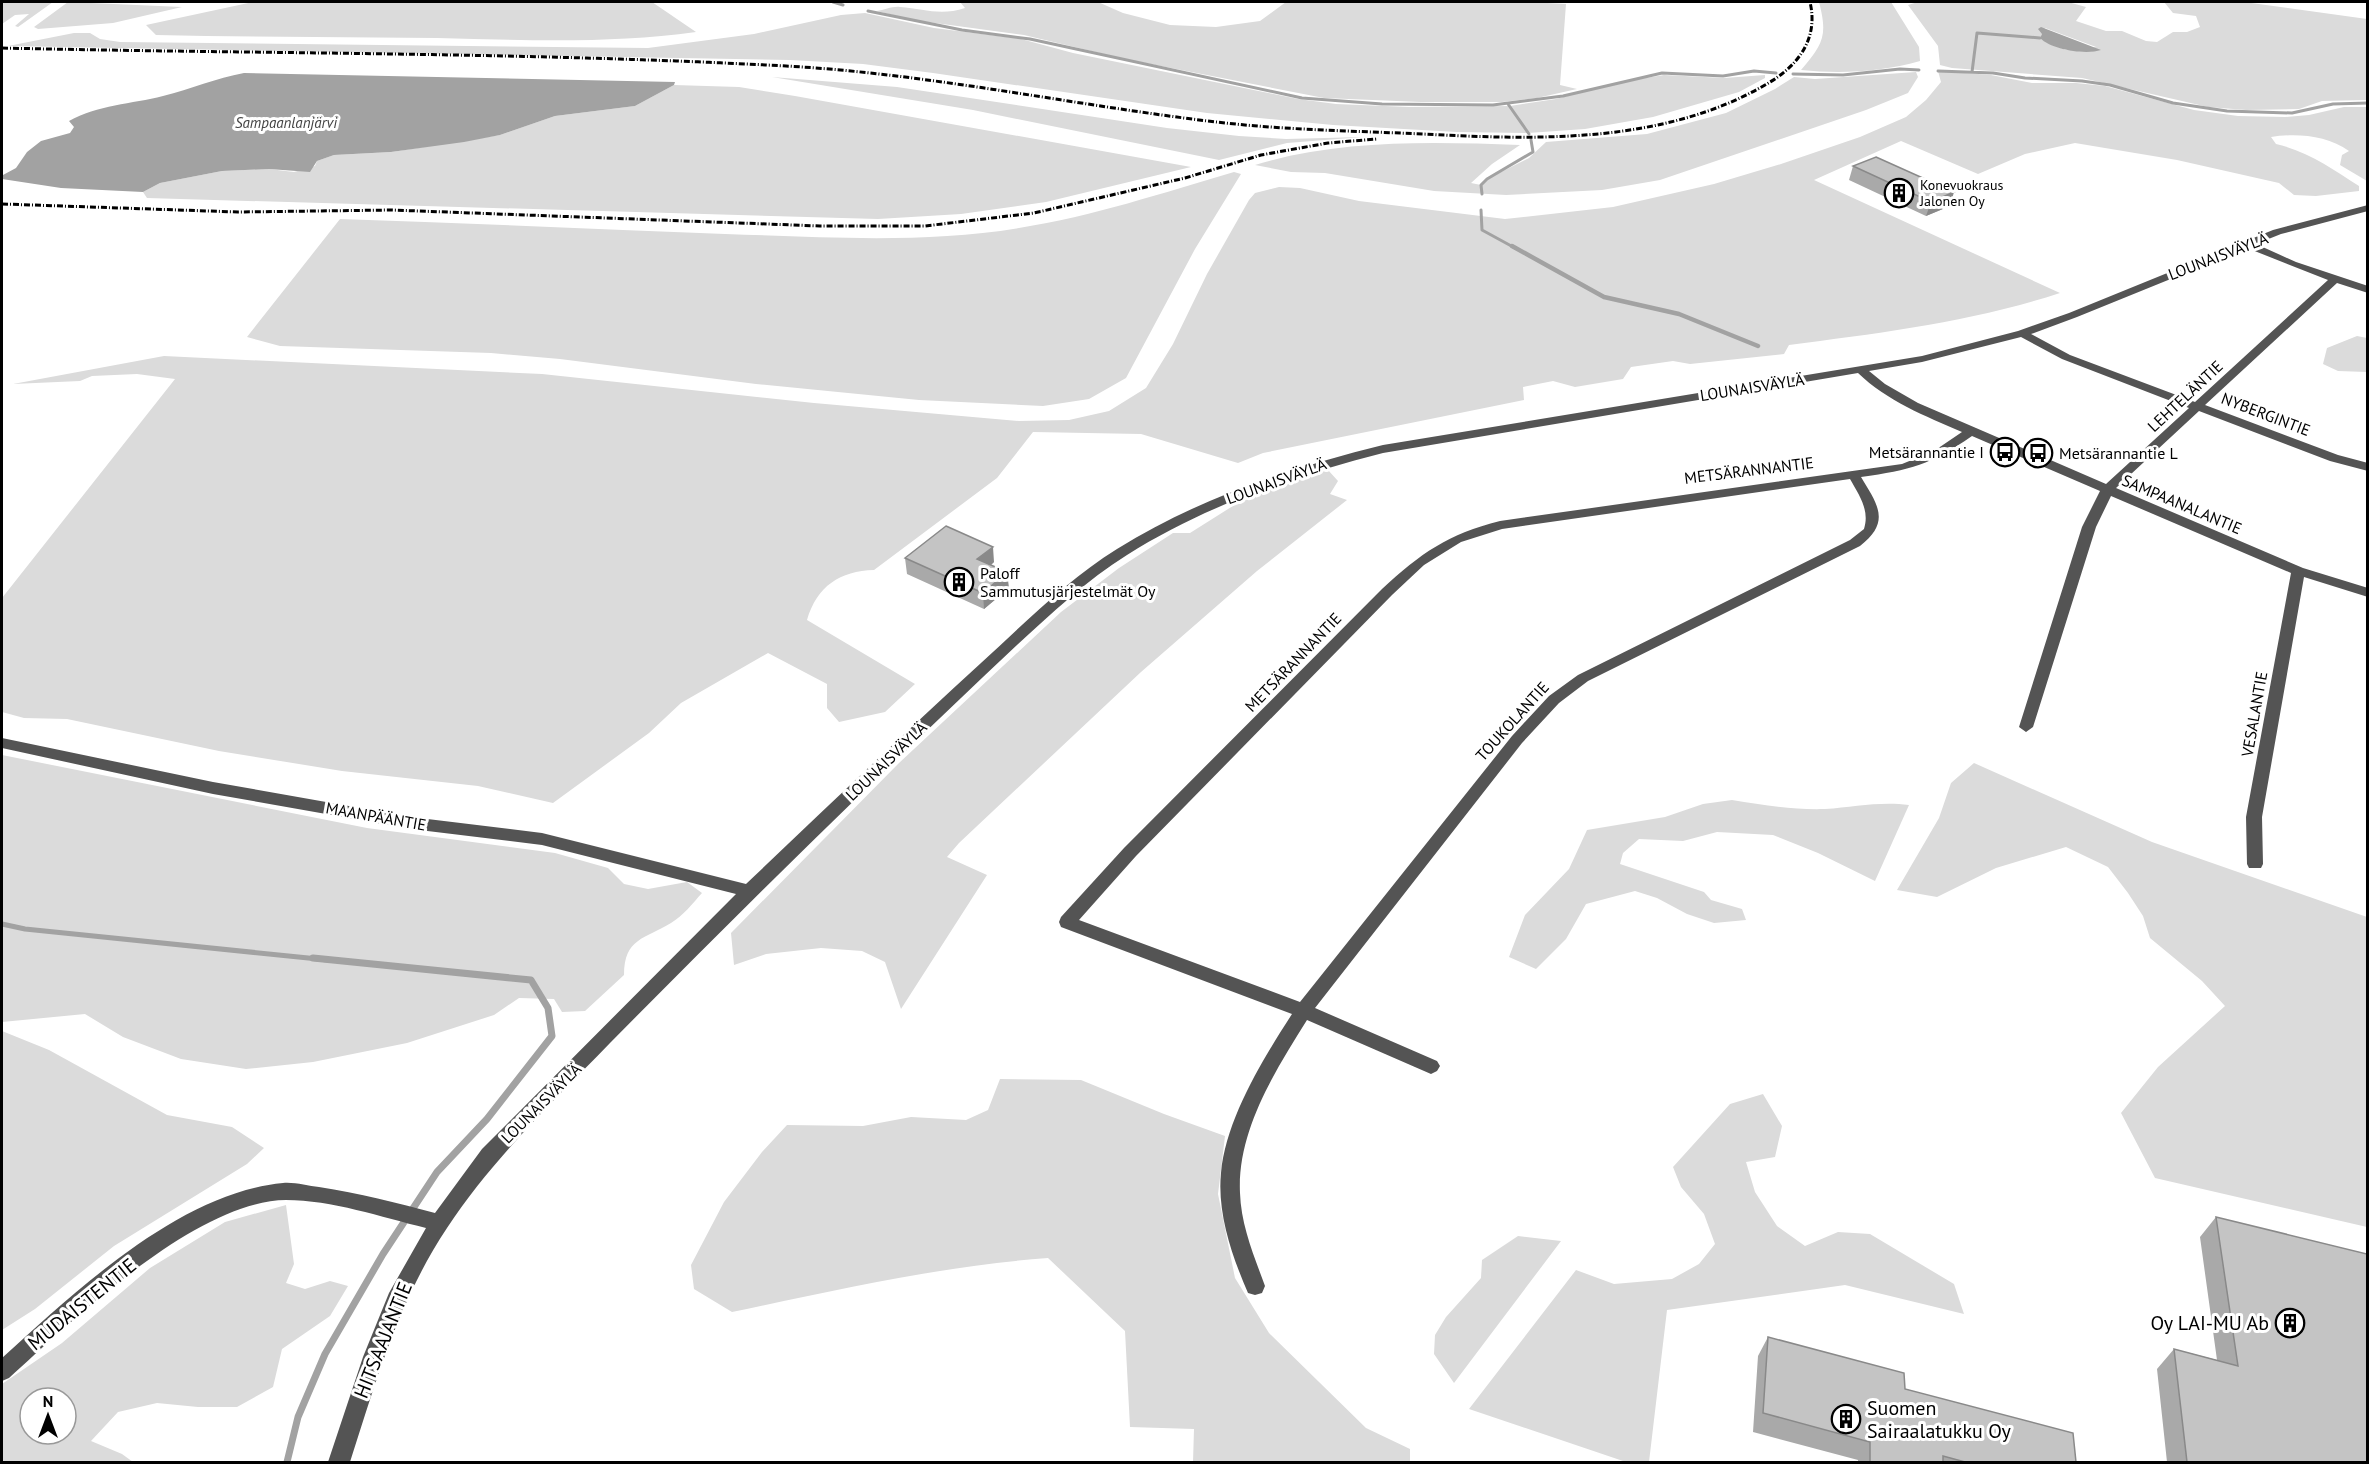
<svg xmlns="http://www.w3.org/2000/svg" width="2369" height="1464" font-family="'PT Sans',sans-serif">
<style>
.green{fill:#dbdbdb;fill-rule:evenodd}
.water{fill:#a2a2a2}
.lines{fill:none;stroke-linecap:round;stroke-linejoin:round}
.stream-far3{stroke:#a2a2a2;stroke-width:3}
.stream-far2{stroke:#a2a2a2;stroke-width:4.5}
.stream-far1{stroke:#a2a2a2;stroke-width:5}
.stream{stroke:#a2a2a2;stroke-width:7}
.minor{fill:#545454;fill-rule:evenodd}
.rail{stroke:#000;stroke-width:3;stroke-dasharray:6 2 1 2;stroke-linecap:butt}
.wall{fill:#a9a9a9}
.shaded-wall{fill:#898989}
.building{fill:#c4c4c4;stroke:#898989;stroke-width:1.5}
.labels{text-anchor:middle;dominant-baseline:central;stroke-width:6;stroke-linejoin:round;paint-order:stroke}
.far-poi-label{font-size:14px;fill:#000;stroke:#fff;text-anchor:start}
.far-water-label{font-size:15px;font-style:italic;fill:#434343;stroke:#fff}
.street-label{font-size:16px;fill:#000;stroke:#fff}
.poi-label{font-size:16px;fill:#000;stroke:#fff;text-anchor:start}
.near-street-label{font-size:20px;fill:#000;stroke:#fff}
.near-poi-label{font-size:20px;fill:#000;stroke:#fff;text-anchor:end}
</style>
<rect width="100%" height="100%" fill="#fff"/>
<!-- green -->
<path class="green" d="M2 2H53L18 27 15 26 29 14 15 15 2 24Z
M68 2 182 7 113 23 38 29 34 27Z
M253 2H652L696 32C610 44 524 40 437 38 343 37 249 37 156 35L146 25Z
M960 2H1098L1123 13 1170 25 1216 27 1260 21 1286 2H1528L1566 4 1560 85 1577 89 1537 98 1502 102H1421L1324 98 1125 59 1024 35 913 20 877 11C884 10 893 6 900 7 924 9 941 16 965 8Z
M1819 2H1891L1919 47 1920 61C1881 72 1841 74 1801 70 1823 44 1828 36 1819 2Z
M1918 2H2068L2086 7 2076 21 2106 31H2122L2146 41 2157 42 2173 32H2187L2200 27 2196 16 2173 13 2164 2H2244L2367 19V100L2322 101 2299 109 2246 110 2208 107 2082 78 1952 68 1940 65 1938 46 1908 5ZM2045 28 2096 47 2065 50 2040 38Z
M865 13 934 28 1021 39 1073 53 1298 99 1336 104 1409 107 1510 106 1556 99 1621 82 1664 75 1724 78 1765 75V78L1739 92 1653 117 1585 129 1528 133 1457 132 1333 125 1207 113 933 73 863 64 790 60 8 46 74 33H90L100 39 120 42 648 48 754 34 841 15Z
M1938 71 1991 75 2032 83H2076L2105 86 2194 110 2238 116 2285 117 2309 115 2344 107H2367V181L2340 165 2342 155 2349 151C2327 135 2296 133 2271 137L2276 144C2307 151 2333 169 2359 186V191L2316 196 2294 195 2279 183 2177 160 2075 143 2025 154 1978 174 1901 141 1814 180 2060 293C1972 322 1881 333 1789 345L1784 354 1690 364 1673 361 1631 367 1623 379 1575 387 1553 381 1523 387 1524 400 1263 453 1238 463 1141 434 1033 432 997 478 874 570C840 571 817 586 807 620L915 684 885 712 839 722 827 708V684L768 653 681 703 649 733 553 803 478 786 342 771 219 751 67 719 24 718 2 712V598L175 379 137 374 92 376 80 381 13 384 164 356 542 374 814 403 1019 421 1069 420 1109 411 1146 388 1173 344 1207 274 1249 200 1255 193 1279 187 1300 188 1359 201 1505 219 1613 207 1714 184 1781 164 1860 137 1906 117 1926 100 1941 82Z
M1916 72 1918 77 1908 93 1866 110 1660 180 1602 190 1506 195 1434 191 1325 173 1291 172 1255 165C1340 139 1432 142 1520 145L1492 164 1471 183 1481 185 1487 179 1529 158 1546 142 1647 134 1726 113 1775 89 1794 77 1815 79Z
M772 77 897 87 1167 128 1239 136 1286 139 1363 137 1287 143 1219 160 973 110Z
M674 85 739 87 795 96 1191 167 1046 202 961 214 878 219 147 198 143 192 160 183 222 171 269 169 294 172 315 166 317 161 334 155 392 152 500 135 555 116 635 106Z
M1234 172 1241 174 1195 249 1126 378 1089 399 1043 406 919 400 756 384 560 359 491 353 280 346 247 337 340 219C468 223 597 229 725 234 823 237 922 244 1019 228 1094 216 1162 193 1234 172Z
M2357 336 2367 338V372L2338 371 2323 364 2327 348Z
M1328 470 1338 481 1330 494 1347 500 1257 571 1141 672 959 843 947 857 987 875 901 1009 885 962 862 951 821 948 766 954 734 965 731 933 899 763 1061 612 1119 568 1173 533H1190L1236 504 1271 489Z
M2 755 367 828 555 853 608 868 624 884 648 889 687 882 702 893C693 903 683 916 671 923 645 939 624 938 624 975L585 1011 562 1012 554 999 519 998 494 1015 407 1043 313 1062 246 1069 181 1059 123 1037 85 1014 2 1022Z
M1974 763 2152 842 2367 917V1227L2155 1178 2121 1113 2158 1067 2225 1006 2202 981 2150 938 2143 916 2128 893 2108 867 2066 847 1996 868 1937 897 1897 890 1939 818 1951 783Z
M1732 800C1763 805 1793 810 1825 809 1854 807 1881 801 1909 805L1875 881 1818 853 1773 835 1717 832 1683 841 1639 839 1623 853 1620 864 1704 892 1711 900 1742 909 1746 920 1714 923 1687 914 1657 898 1635 891 1586 904 1566 939 1536 969 1509 957 1525 915 1569 869 1587 830 1665 817 1703 804Z
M2 1031 49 1050 167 1115 232 1127 264 1148 247 1164 114 1246 35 1309 2 1330Z
M1000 1079 1081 1080 1164 1114 1225 1136 1218 1194 1235 1278 1269 1333 1366 1428 1410 1449V1462H1193L1194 1429 1130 1427 1125 1331 1048 1258C941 1266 837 1290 732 1312L694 1289 691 1265 724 1202 762 1152 787 1125 863 1126 911 1117 966 1120 988 1110Z
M1763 1094 1782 1126 1775 1157 1746 1162 1755 1192 1777 1226 1805 1246 1838 1232 1870 1234 1954 1284 1964 1314 1845 1285 1667 1310 1649 1462H1626L1469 1409 1576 1270 1614 1284 1672 1279 1699 1264 1715 1244 1704 1214 1681 1187 1673 1167 1730 1104Z
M286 1205 294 1264 286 1283 305 1289 330 1281 348 1286 330 1316 282 1349 273 1387 237 1407H198L157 1403 118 1412 91 1441 122 1454 133 1462H2V1384L62 1343 150 1268 225 1222ZM30 1398H66V1434H30Z
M1518 1236 1561 1241 1454 1383 1434 1354 1435 1335 1446 1317 1481 1278 1482 1260Z"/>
<!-- water -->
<path class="water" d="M2041 27 2101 50C2086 55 2052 50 2040 38L2042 34 2038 29Z
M244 73 675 82 674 85 635 106 555 116 500 135 464 142 391 152 334 155 317 161 310 172 269 169 222 171 160 183 143 192 61 188 2 179 3 175 16 168 27 152 41 141 70 133 74 127 69 121C97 105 132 104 163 96 191 89 216 78 244 73Z"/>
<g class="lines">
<!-- stream-far3 -->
<path class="stream-far3" d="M833 2 843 5
M868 11 962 30 1030 39 1302 98 1382 104 1493 105 1563 96 1662 73 1723 76 1754 71 1776 73
M1938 71 1993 73 2025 78 2082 81 2110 85 2173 103 2227 111 2292 113 2333 104 2368 103
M1972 72 1977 33 2040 38
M1793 74 1843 75 1900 69 1919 70
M1508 104 1529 134
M1482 194 1481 185 1487 179 1533 152 1531 140
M1481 210 1482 230 1515 248"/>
<!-- stream-far2 -->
<path class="stream-far2" d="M1512 246 1604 297 1679 314 1758 346"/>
<!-- stream-far1 -->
<path class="stream-far1" d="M2 924 25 929 328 960"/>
<!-- stream -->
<path class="stream" d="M287 1462 298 1417 325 1354 383 1254 437 1172 487 1119 552 1036 548 1008 531 980 313 958"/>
<!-- minor -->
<path class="minor" d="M2368 205V211L2281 234 2256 244 2296 262 2368 286V293L2337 283 2205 405 2338 455 2368 463V471L2330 461 2199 411 2116 488 2303 568 2368 588V597L2304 577 2262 817 2263 864 2261 868H2249L2247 864 2246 817 2291 573 2111 496 2096 527 2033 727 2026 732 2019 727 2082 527 2100 491 1972 436C1930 465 1911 470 1861 477 1878 505 1891 522 1860 546L1588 681 1559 703 1522 743 1315 1008 1437 1061 1440 1066 1437 1071 1431 1074 1307 1020C1275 1071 1237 1131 1240 1193 1241 1225 1254 1256 1265 1286L1262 1293 1255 1295 1248 1293C1232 1256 1217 1213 1221 1173 1226 1119 1263 1059 1292 1014L1061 927 1059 922 1061 917 1124 848 1382 589C1421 553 1448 534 1500 521L1902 464 1934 451 1962 432C1925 416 1887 401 1858 373L1383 453C1294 476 1206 505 1127 555 1087 580 1052 613 1017 645 966 693 916 741 865 790 779 873 694 958 610 1043 553 1102 492 1159 447 1228 399 1300 376 1381 350 1462H328L363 1357 389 1293 426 1228C381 1217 332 1200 286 1200 196 1201 73 1320 9 1378L2 1381V1358C76 1291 179 1193 283 1183 295 1182 308 1186 319 1187 359 1193 397 1203 435 1213L482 1149 736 894 542 845 411 829 213 794 2 748V738L213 782 411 817 542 833 746 884C824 810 902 735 981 663 1025 623 1067 580 1117 549 1199 498 1290 468 1383 445L1922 356 2018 331 2069 313 2273 230ZM2247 248 2328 280 2195 402 2070 355 2031 334 2077 317ZM2021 337 2062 359 2189 408 2106 484 1918 403 1885 384 1869 371 1922 362ZM1850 479C1859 495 1870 510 1864 529L1850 540 1578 675 1549 696 1512 736 1300 1002 1079 920 1136 856 1392 595 1424 565 1461 542 1502 529Z"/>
<!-- rail -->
<path class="rail" d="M2 48C263 54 525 52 786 66 931 74 1072 105 1216 122 1285 130 1355 131 1423 134 1537 140 1663 144 1765 85 1797 67 1819 40 1810 2
M2 204 238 212 392 210 820 226H925L1034 213 1185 178 1261 155 1328 143 1377 139"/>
</g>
<!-- wall -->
<path class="wall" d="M1853 166 1950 206 1926 216 1849 180Z
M905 558 994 562 991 565 1009 588 984 609 907 574Z
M2216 1217 2367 1462H2167L2157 1369 2174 1349 2217 1360 2200 1237Z
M1768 1337 1905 1389 2076 1462H1858V1460L1753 1432 1758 1356Z"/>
<!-- shaded-wall -->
<path class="shaded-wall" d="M1954 192 1950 206 1926 216 1931 202Z
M993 547 994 562 979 575 977 559Z
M1007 572 1009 588 984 609 983 593Z"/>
<!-- building -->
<path class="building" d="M1876 157 1954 192 1931 202 1853 166Z
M946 526 993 547 977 559 1007 572 983 593 905 558Z
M2216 1217 2367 1254V1462H2187L2174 1349 2238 1366Z
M1768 1337 1904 1373 1905 1389 2073 1433 2076 1462H1965L1943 1456V1462H1870V1442L1763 1413Z"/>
<!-- icons -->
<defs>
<g id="building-ring" transform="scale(1.5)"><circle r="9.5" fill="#fff" stroke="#000" stroke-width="1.5"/><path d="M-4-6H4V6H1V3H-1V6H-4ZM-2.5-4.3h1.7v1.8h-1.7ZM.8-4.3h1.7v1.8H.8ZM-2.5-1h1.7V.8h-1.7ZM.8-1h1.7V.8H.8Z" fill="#000"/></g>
<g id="bus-ring" transform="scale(1.5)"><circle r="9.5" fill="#fff" stroke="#000" stroke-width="1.5"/><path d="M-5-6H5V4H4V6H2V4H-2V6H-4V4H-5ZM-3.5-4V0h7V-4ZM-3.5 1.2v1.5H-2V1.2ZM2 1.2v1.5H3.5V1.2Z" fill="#000"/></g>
</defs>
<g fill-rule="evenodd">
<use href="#building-ring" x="1899" y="193"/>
<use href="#bus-ring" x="2005" y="452"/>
<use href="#bus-ring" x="2038" y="453"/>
<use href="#building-ring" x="959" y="582"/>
<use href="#building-ring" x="2290" y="1323"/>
<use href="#building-ring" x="1846" y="1419"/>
</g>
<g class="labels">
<!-- far-poi labels -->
<g class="far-poi-label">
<text x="1920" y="185">Konevuokraus<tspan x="1920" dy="16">Jalonen Oy</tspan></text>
</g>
<!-- far-water labels -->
<g class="far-water-label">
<text x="286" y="122">Sampaanlanjärvi</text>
</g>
<!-- street labels -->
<g class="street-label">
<text transform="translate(2218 256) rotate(-21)">LOUNAISVÄYLÄ</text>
<text transform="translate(1752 387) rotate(-9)">LOUNAISVÄYLÄ</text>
<text transform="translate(2185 396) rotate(-43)">LEHTELÄNTIE</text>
<text transform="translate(2266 414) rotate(21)">NYBERGINTIE</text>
<text transform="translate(1749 470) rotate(-7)">METSÄRANNANTIE</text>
<text transform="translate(1276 481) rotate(-20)">LOUNAISVÄYLÄ</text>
<text transform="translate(2182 504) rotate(23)">SAMPAANALANTIE</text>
<text transform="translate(1293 662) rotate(-46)">METSÄRANNANTIE</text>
<text transform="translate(2254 714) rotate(-80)">VESALANTIE</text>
<text transform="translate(1512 721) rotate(-48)">TOUKOLANTIE</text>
<text transform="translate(886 761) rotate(-44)">LOUNAISVÄYLÄ</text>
<text transform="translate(376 816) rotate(10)">MAANPÄÄNTIE</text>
<text transform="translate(541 1103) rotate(-45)">LOUNAISVÄYLÄ</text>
</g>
<!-- poi labels -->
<g class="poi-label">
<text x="1984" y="452" text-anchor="end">Metsärannantie I</text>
<text x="2059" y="453">Metsärannantie L</text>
<text x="980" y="573">Paloff<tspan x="980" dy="18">Sammutusjärjestelmät Oy</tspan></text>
</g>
<!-- near-street labels -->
<g class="near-street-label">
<text transform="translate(82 1304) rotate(-39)">MUDAISTENTIE</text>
<text transform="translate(383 1340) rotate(-68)">HITSAAJANTIE</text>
</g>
<!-- near-poi labels -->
<g class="near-poi-label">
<text x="2269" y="1323">Oy LAI-MU Ab</text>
<text x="1867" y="1408" text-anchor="start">Suomen<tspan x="1867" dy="23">Sairaalatukku Oy</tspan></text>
</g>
</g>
<!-- border -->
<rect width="2369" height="1464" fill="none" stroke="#000000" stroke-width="6"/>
<!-- north arrow -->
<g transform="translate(48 1416)"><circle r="28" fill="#ffffff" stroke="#999999" stroke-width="1.5"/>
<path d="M0-4.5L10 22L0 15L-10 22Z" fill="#000000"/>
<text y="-9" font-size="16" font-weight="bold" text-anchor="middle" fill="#000000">N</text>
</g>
</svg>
